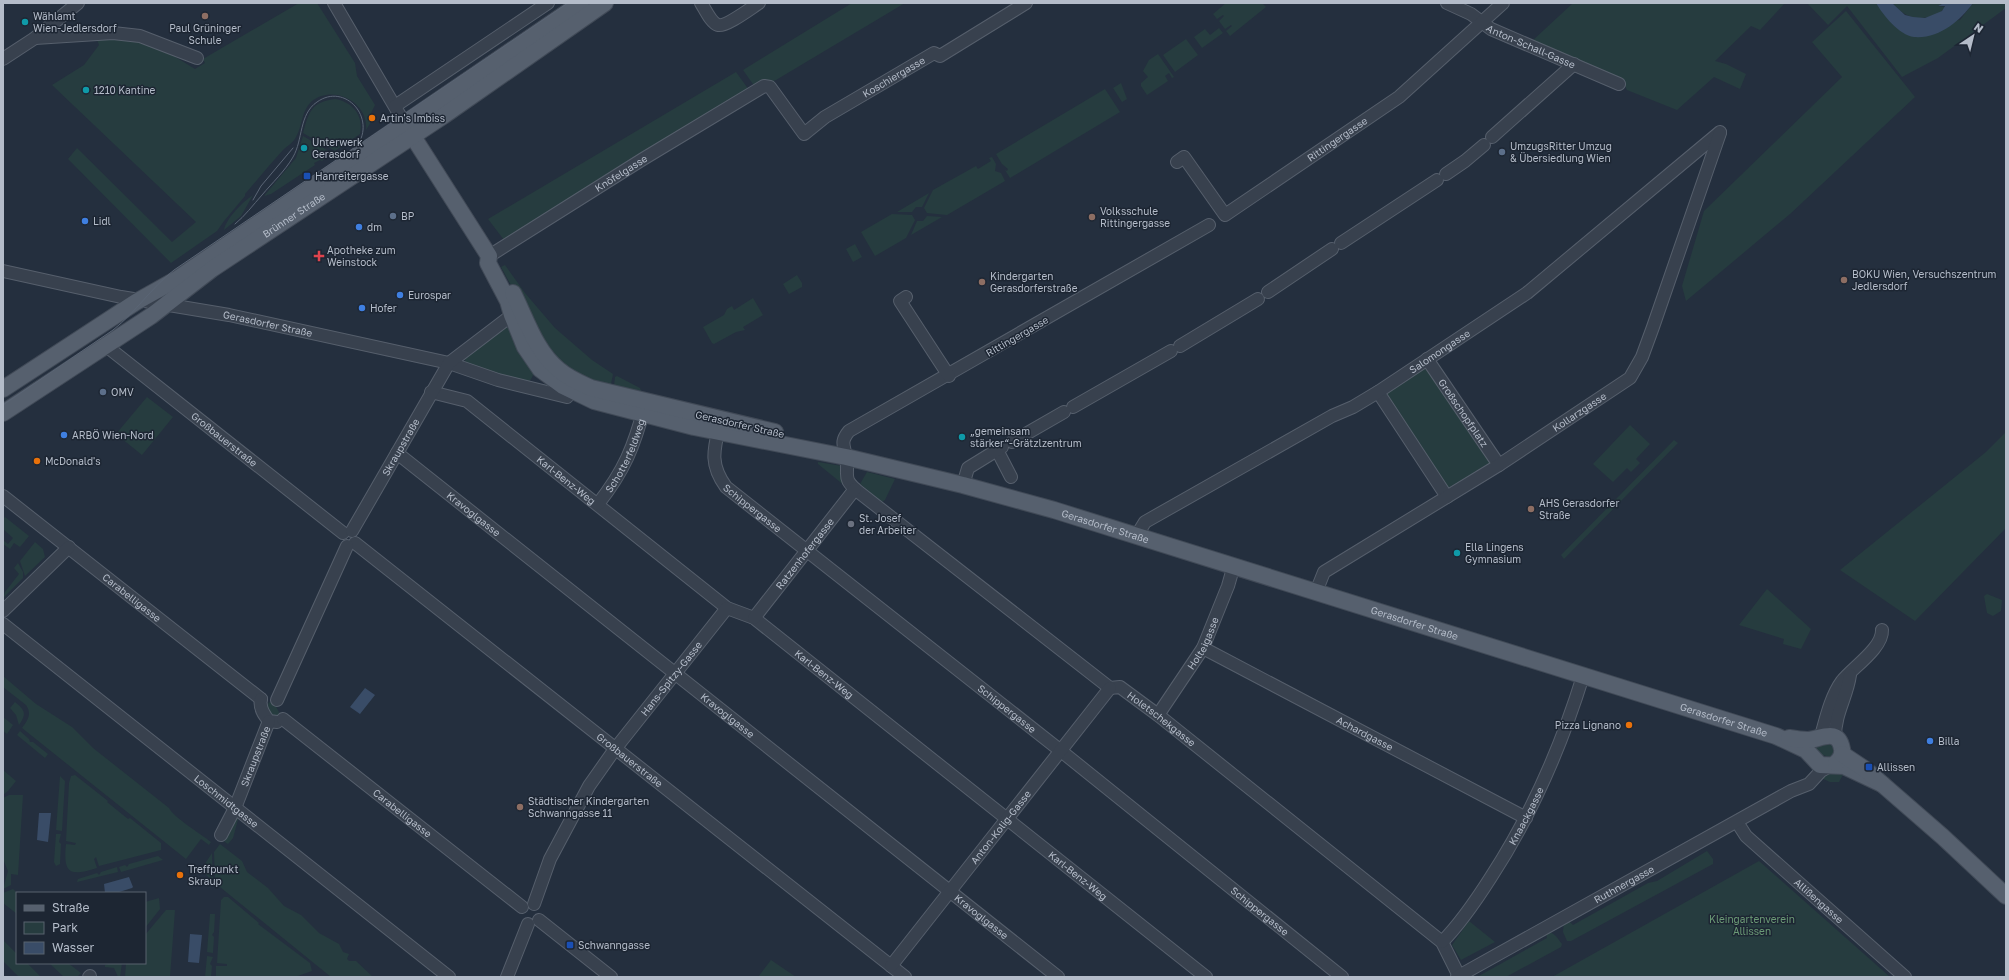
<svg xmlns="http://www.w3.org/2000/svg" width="2009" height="980" font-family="'Golos Text',sans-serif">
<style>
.green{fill:#263c3f}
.water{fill:#394c67}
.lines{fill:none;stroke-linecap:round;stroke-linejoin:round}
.minor-casing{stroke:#565f6c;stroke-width:14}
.major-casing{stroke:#414a57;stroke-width:18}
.minor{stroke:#38414e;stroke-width:12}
.major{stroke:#56606e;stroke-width:16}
.tram{stroke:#5a6575;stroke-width:1}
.education-dot{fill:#8d6e63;stroke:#1d2633;stroke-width:1.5}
.culture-dot{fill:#0f9aa8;stroke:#1d2633;stroke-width:1.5}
.food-dot{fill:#e8710a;stroke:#1d2633;stroke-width:1.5}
.service-dot{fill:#5c6f8a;stroke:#1d2633;stroke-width:1.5}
.transit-dot{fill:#1a4fb4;stroke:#1d2633;stroke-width:1.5}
.shop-dot{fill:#3f7fe0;stroke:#1d2633;stroke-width:1.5}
.health-dot{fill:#e0444e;stroke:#1d2633;stroke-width:1.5}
.worship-dot{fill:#6b7280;stroke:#1d2633;stroke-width:1.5}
.labels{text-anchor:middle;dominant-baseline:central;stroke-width:3;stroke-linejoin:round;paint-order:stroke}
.poi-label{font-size:10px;fill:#b4bcc9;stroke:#1d2633;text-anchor:start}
.street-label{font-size:10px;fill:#b4bcc9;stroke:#1d2633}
.park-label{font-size:10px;fill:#6b9a76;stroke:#1d2633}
</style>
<rect width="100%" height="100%" fill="#242f3e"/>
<!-- green -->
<path class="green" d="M299 3H317L355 63 357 76 375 105 371 113 373 115 369 118 371 122 366 130C369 102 333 84 312 101 301 111 303 125 296 137 294 142 287 146 283 150 270 164 258 179 245 194V196L224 221 217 231 171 263 68 159 77 148 172 242 196 222 52 85 84 65 99 45 96 37H122L159 47 195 69 205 63 203 59Z
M852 3H905L776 80 755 87 743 70Z
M1226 3H1262L1266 7 1230 36 1226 31 1232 26 1231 25 1225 29 1219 21 1224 16 1223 15 1217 19 1213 14Z
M1573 3H1785L1760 30 1751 26 1715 61 1726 64 1746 74 1740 89 1714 77 1677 110 1627 90 1622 80 1531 42Z
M1807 3H1876L1896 27 1960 20 1973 3H2006V8L1938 58 1902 77 1847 6 1828 25Z
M1892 3H1944L1938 6 1945 7C1939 18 1918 21 1907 15 1901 12 1896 7 1892 3Z
M1846 11 1915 97 1790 214 1686 301 1682 286 1704 211 1842 77 1812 42Z
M1219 28 1223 33 1202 48 1194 37 1205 29 1210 35Z
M1186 39 1198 55 1175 72 1163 55Z
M1158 54 1174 77 1172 78 1169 73 1165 76 1168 81 1147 95 1141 86V83L1148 77 1143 71 1149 60Z
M736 72 749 90 504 240 488 219Z
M1121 83 1127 99 1122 102 1113 88Z
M1105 89 1120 112 1010 178 1005 170 1007 171 1008 169 1002 164 996 154Z
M335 99C353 102 364 116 360 134L335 151 303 133C309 112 311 102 335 99Z
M303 136 332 153 322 161 320 160 314 163 315 165 271 194 264 196 296 158Z
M992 157 996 164 995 171 1001 173 1005 181 947 215 927 213 924 208 933 190 976 166 978 169 991 161 989 158Z
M929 193 922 207H916L912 212H897Z
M253 195 241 216 224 230C227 217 243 202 253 195Z
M892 214 912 215 915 220 906 238 875 256 861 232Z
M927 216 942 217 911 235 917 221H923Z
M855 244 862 257 853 262 846 249Z
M505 265 525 293 555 328 592 360 613 374 610 389 560 369 524 309 501 267Z
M797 275 802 283V287L789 294 783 284Z
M753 298 763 315 743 327 745 330 736 332 714 344 712 343 703 327 724 315 727 309 732 306 734 310Z
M505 327 510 328 534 372C532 379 530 382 524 384L465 363 466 355Z
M1428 364 1491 460 1490 464 1446 489 1383 392Z
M617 376 640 388 641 391 614 386 615 377Z
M147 397 173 417 142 455 116 434Z
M1630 425 1650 444 1636 459 1640 463 1631 472 1627 468 1613 482 1593 464Z
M2006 432V528L1915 621 1840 570 1986 452Z
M1674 440 1678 443 1564 559 1561 555Z
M818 462 842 466 845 486 818 464Z
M867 472 895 479 885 500 882 502 860 484Z
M5 517 29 536 20 547 14 543 10 549 3 544V540L8 544 13 538 3 529V519Z
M35 542 43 549 45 557 25 576 20 561Z
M18 563 23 572V578L3 598 5 592 19 574 14 568Z
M1767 589 1811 629 1801 649 1783 644 1784 639 1739 625Z
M1987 594 2002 600 2001 611 1993 616 1987 613 1984 596Z
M3 676 36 704 72 727 93 748 169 808C173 817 201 834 211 842L209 845 201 839 186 859 22 728C28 720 32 714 26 705L3 687Z
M15 702C25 710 27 714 19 725L16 715 10 708Z
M269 702 275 705 279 712 278 717C272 716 269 713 267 707Z
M3 717 13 725 7 734 3 731Z
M20 731 29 739 30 742H33L48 754 45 758 17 735Z
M1822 741 1836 746 1834 758 1822 755 1815 750 1816 746Z
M1846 769 1839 782H1830L1819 777 1824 772Z
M3 770 16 781 8 791 3 795Z
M75 775 108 801 107 802 128 819 130 818 161 843V850L99 866 96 857 94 859 97 868C69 877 63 873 66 844L75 845 76 843 66 841 69 783 71 776Z
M60 776 65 781 62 831 56 830Z
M9 795H23L18 875 11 874V885L3 889 8 871 3 859V798Z
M239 816 233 838 228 844 222 840 236 817Z
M56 834H61L59 842 61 844 60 864 56 866 54 862Z
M220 844 242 861 247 872 268 888 284 906 301 915 319 933 339 944 343 952 349 954 347 959 349 961H356L373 977H331L215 883 214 852Z
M1707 851 1713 859V864L1571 941H1567L1563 932 1564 922 1568 920 1573 925 1648 883 1657 881Z
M212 853 213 881 201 870Z
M158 856 163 860 121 872 119 867 125 865 127 867 129 864Z
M1759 861 1890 977H1552Z
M117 867 118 872 77 882 78 879 97 873 99 875 101 872Z
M13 889 17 893V914L3 903V893Z
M224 897H228L259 923 258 924 310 963 312 971 295 977H216V966H227V964L217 963 221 900Z
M159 898 160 909 145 928V902Z
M166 910H175L170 977H125L126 963H145V935Z
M210 914H215L214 932 212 935 214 937 213 953 207 952Z
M1469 921 1495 942 1461 960 1452 945Z
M1546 932C1555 932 1557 938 1562 944L1561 947 1506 977H1477L1547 938Z
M3 940 17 954V963H27L41 977H19L3 961Z
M207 956 213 957 210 964 212 966 211 977H205Z
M771 960 796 977H758Z
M49 963H68L81 973 77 977H64Z
M111 963H122L120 977H118L114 968 105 967V965Z"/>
<!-- water -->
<path class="water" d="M1876 3H1892L1905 15 1913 17 1925 18 1942 11 1945 6H1938L1944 3H1973C1960 21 1939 39 1914 37 1899 35 1883 15 1876 3Z
M365 688 375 695 360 714 350 707Z
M39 813H51L48 842 37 840Z
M129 877 133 887 132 888 116 893H105L104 884Z
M190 934 202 935 199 963 188 962Z"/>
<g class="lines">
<!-- minor casing -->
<g class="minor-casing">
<g id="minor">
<path d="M334 3 405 124"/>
<path d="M701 3C705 9 711 23 718 25 726 27 751 8 759 3"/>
<path id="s1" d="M1447 3 1471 14 1491 29 1619 84"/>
<path d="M35 38 113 33 140 36 197 58"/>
<path d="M3 59 35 38 78 3"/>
<path d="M395 106 548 3"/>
<path d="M1492 137 1574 64"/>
<path id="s2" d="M1177 162 1184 157 1225 215 1399 97 1503 3"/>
<path d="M1446 174 1465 161 1484 145"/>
<path id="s3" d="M1209 225 849 431C840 442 844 445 846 457 850 477 840 477 860 493L1110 688 1120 687 1158 715 1442 942 1459 976"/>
<path d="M1341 243 1437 180"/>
<path id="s4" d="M489 256 643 159 764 86 770 87 804 134 825 117 934 53 940 56 1026 3"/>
<path id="s5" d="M3 271 121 297 229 315 449 363 498 380 567 397"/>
<path d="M1268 292 1332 249"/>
<path d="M906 297 900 301 949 376"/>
<path id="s6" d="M105 345 343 533"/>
<path d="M1180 346 1258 299"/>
<path id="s7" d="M1427 359 1499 465"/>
<path id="s8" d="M431 392 467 401 727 608 754 618 1206 977"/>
<path d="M1378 392 1447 497"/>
<path d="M1073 407 1171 351"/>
<path id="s9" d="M720 423C714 449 709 464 726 487L1061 751 1342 977"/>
<path d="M1012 442 1064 412"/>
<path d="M997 450 1011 477"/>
<path id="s10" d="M397 453 1058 977"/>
<path d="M963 485 968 468 1002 447"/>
<path id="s11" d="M3 496 261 699"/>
<path id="s12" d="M598 504C624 471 634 447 645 405"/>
<path id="s13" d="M352 531 449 363 512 315"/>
<path id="s14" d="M1137 535 1145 522 1332 416 1353 407 1378 392 1527 293 1720 132"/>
<path id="s15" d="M355 543 905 977"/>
<path id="s16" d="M1316 592 1324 572 1499 465 1630 378 1642 357 1653 327 1720 133"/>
<path d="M3 611 69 547"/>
<path id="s17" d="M754 618 855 489"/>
<path id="s18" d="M3 624 449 977"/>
<path id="s19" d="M1203 648 1526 818"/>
<path d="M261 699C259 708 264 715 269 721L277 722"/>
<path d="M277 700 347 546"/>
<path id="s20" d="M1158 715 1203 648 1228 586 1234 565"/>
<path id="s21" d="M283 719 522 907"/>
<path d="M1821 736C1826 718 1831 696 1842 681 1852 668 1883 648 1882 630"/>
<path d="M1835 737C1835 713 1847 697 1850 675"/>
<path id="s22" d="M1737 822 1746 836 1905 977"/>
<path id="s23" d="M221 835 235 808 269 721"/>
<path id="s24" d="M534 904 550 859 589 786 615 749 727 608"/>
<path d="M539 920 611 977"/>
<path id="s25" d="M1442 942C1461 923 1477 899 1491 877 1532 814 1561 747 1583 676"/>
<path id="s26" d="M891 966 1110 688"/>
<path d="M89 977 90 976"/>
<path d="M507 977 528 924"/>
<path id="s27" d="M1457 977 1791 791 1809 784 1821 771 1830 766"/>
</g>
</g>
<!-- major casing -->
<g class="major-casing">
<g id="major">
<path id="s28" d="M405 124 489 256 488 263 508 301 512 315 525 347 540 369 563 386 594 401 694 427 846 457 963 485 1054 510 1776 736 1806 750 1820 765 1844 766 1882 784"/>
<path d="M513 293C526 319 536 352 559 370 568 378 580 383 591 388L775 432"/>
<path d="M3 389 136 302 177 279 581 3"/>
<path id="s29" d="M3 413 151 316 212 269 443 116 605 3"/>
<path d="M1789 738C1795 739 1802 740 1808 740 1821 739 1838 727 1842 749 1843 754 1840 760 1836 763"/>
<path d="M1842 754 1866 770 1943 837 2006 896"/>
</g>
</g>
<!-- minor -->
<use href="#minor" class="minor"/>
<!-- major -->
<use href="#major" class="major"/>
<!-- tram -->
<path class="tram" d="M253 200 261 186 293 148
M235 224C245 216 253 205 262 195 272 183 285 171 293 157 303 140 299 114 317 102 345 82 377 118 357 146
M3 405 113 330C136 312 151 288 174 270L568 3"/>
</g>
<!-- markers -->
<g class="education-dot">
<circle cx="205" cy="16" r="4"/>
<circle cx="1092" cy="217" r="4"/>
<circle cx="1844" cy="280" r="4"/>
<circle cx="982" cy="282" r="4"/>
<circle cx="1531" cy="509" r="4"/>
<circle cx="520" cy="807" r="4"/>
</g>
<g class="culture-dot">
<circle cx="25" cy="22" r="4"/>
<circle cx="86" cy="90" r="4"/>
<circle cx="304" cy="148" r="4"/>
<circle cx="962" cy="437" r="4"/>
<circle cx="1457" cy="553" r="4"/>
</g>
<g class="food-dot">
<circle cx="372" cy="118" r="4"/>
<circle cx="37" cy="461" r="4"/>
<circle cx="1629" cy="725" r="4"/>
<circle cx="180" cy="875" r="4"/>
</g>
<g class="service-dot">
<circle cx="1502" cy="152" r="4"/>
<circle cx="393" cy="216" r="4"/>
<circle cx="103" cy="392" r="4"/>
</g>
<g class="transit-dot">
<rect x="303" y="172" width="8" height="8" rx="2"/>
<rect x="1865" y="763" width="8" height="8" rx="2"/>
<rect x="566" y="941" width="8" height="8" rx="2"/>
</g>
<g class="shop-dot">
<circle cx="85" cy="221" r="4"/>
<circle cx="359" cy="227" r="4"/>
<circle cx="400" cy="295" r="4"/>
<circle cx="362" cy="308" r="4"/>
<circle cx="64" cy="435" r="4"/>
<circle cx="1930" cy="741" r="4"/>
</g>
<path class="health-dot" d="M317 250h4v4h4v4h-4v4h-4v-4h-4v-4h4z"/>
<circle class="worship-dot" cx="851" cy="524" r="4"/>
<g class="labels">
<!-- poi labels -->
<g class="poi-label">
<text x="33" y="16">Wählamt<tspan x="33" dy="12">Wien-Jedlersdorf</tspan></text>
<text x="205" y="28" text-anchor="middle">Paul Grüninger<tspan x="205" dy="12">Schule</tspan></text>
<text x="94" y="90">1210 Kantine</text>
<text x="380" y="118">Artin's Imbiss</text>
<text x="312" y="142">Unterwerk<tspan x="312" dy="12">Gerasdorf</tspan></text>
<text x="1510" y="146">UmzugsRitter Umzug<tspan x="1510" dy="12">&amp; Übersiedlung Wien</tspan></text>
<text x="315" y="176">Hanreitergasse</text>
<text x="1100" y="211">Volksschule<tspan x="1100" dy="12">Rittingergasse</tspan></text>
<text x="401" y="216">BP</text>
<text x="93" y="221">Lidl</text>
<text x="367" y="227">dm</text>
<text x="327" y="250">Apotheke zum<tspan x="327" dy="12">Weinstock</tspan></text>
<text x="1852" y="274">BOKU Wien, Versuchszentrum<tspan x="1852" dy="12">Jedlersdorf</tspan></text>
<text x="990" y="276">Kindergarten<tspan x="990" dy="12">Gerasdorferstraße</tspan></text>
<text x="408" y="295">Eurospar</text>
<text x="370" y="308">Hofer</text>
<text x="111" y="392">OMV</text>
<text x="970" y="431">„gemeinsam<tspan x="970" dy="12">stärker“-Grätzlzentrum</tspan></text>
<text x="72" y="435">ARBÖ Wien-Nord</text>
<text x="45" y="461">McDonald's</text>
<text x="1539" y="503">AHS Gerasdorfer<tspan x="1539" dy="12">Straße</tspan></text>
<text x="859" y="518">St. Josef<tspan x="859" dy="12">der Arbeiter</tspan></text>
<text x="1465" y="547">Ella Lingens<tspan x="1465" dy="12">Gymnasium</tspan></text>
<text x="1621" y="725" text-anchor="end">Pizza Lignano</text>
<text x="1938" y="741">Billa</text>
<text x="1877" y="767">Allissen</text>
<text x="528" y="801">Städtischer Kindergarten<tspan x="528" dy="12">Schwanngasse 11</tspan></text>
<text x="188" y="869">Treffpunkt<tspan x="188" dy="12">Skraup</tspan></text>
<text x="578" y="945">Schwanngasse</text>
</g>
<!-- street labels -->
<g class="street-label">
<text stroke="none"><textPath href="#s1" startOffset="95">Anton-Schall-Gasse</textPath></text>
<text stroke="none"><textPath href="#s4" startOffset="494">Koschiergasse</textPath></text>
<text stroke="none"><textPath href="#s2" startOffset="215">Rittingergasse</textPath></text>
<text stroke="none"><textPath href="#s4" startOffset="156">Knöfelgasse</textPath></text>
<text stroke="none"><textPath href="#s29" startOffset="352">Brünner Straße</textPath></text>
<text stroke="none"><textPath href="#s5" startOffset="270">Gerasdorfer Straße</textPath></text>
<text transform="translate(1017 336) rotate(-30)">Rittingergasse</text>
<text stroke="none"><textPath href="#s14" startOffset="356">Salomongasse</textPath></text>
<text stroke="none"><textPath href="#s7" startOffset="65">Großschopfplatz</textPath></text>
<text stroke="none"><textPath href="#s16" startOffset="323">Kollarzgasse</textPath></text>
<text transform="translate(740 424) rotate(13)">Gerasdorfer Straße</text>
<text stroke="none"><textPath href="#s6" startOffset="152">Großbauerstraße</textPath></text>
<text stroke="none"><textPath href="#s13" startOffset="97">Skraupstraße</textPath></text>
<text stroke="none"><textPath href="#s12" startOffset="56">Schotterfeldweg</textPath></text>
<text stroke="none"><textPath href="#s8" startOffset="164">Karl-Benz-Weg</textPath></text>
<text stroke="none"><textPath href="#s9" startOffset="101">Schippergasse</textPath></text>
<text stroke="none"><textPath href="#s10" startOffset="98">Kravoglgasse</textPath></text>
<text stroke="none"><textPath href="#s28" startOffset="872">Gerasdorfer Straße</textPath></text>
<text stroke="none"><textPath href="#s17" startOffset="82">Ratzenhofergasse</textPath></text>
<text stroke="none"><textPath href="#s11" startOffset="164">Carabelligasse</textPath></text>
<text stroke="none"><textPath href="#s28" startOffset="1196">Gerasdorfer Straße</textPath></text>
<text stroke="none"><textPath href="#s20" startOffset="85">Holteigasse</textPath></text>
<text stroke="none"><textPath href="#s8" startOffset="488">Karl-Benz-Weg</textPath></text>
<text stroke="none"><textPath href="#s24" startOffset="266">Hans-Spitzy-Gasse</textPath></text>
<text stroke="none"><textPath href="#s9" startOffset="425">Schippergasse</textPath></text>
<text stroke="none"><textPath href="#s10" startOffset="422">Kravoglgasse</textPath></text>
<text stroke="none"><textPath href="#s3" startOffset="863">Holetschekgasse</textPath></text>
<text stroke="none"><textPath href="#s28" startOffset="1520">Gerasdorfer Straße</textPath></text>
<text stroke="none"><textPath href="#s19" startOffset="183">Achardgasse</textPath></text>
<text stroke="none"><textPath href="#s23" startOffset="86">Skraupstraße</textPath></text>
<text stroke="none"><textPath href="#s15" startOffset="350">Großbauerstraße</textPath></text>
<text stroke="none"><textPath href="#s18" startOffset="285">Loschmidtgasse</textPath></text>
<text stroke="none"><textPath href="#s21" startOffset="152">Carabelligasse</textPath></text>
<text stroke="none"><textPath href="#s25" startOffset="152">Knaackgasse</textPath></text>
<text stroke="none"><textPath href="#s26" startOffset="177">Anton-Kolig-Gasse</textPath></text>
<text stroke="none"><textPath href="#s8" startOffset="812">Karl-Benz-Weg</textPath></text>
<text stroke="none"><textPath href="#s27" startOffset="191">Ruthnergasse</textPath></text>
<text stroke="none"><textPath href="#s22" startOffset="114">Allißengasse</textPath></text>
<text stroke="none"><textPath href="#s9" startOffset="749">Schippergasse</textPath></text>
<text stroke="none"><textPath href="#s10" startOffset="746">Kravoglgasse</textPath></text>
</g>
<!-- park labels -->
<g class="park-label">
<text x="1752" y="919">Kleingartenverein<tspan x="1752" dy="12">Allissen</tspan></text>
</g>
</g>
<!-- border -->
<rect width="2009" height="980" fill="none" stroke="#b4bcc9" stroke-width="8"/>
<!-- legend -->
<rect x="16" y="892" width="130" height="72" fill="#1d2633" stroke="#59626f"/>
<rect x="24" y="905" width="20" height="6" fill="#56606e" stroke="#59626f"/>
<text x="52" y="912" font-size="12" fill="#b4bcc9">Straße</text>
<rect x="24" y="922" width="20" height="12" fill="#263c3f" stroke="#59626f"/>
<text x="52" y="932" font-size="12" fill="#b4bcc9">Park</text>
<rect x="24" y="942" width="20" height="12" fill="#394c67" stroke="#59626f"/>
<text x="52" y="952" font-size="12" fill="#b4bcc9">Wasser</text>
<!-- north arrow -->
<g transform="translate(1973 36) rotate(35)" stroke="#1d2633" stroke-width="3" paint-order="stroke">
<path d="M0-3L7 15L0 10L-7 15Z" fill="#b4bcc9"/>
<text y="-6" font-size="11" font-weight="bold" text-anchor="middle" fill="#b4bcc9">N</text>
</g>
</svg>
